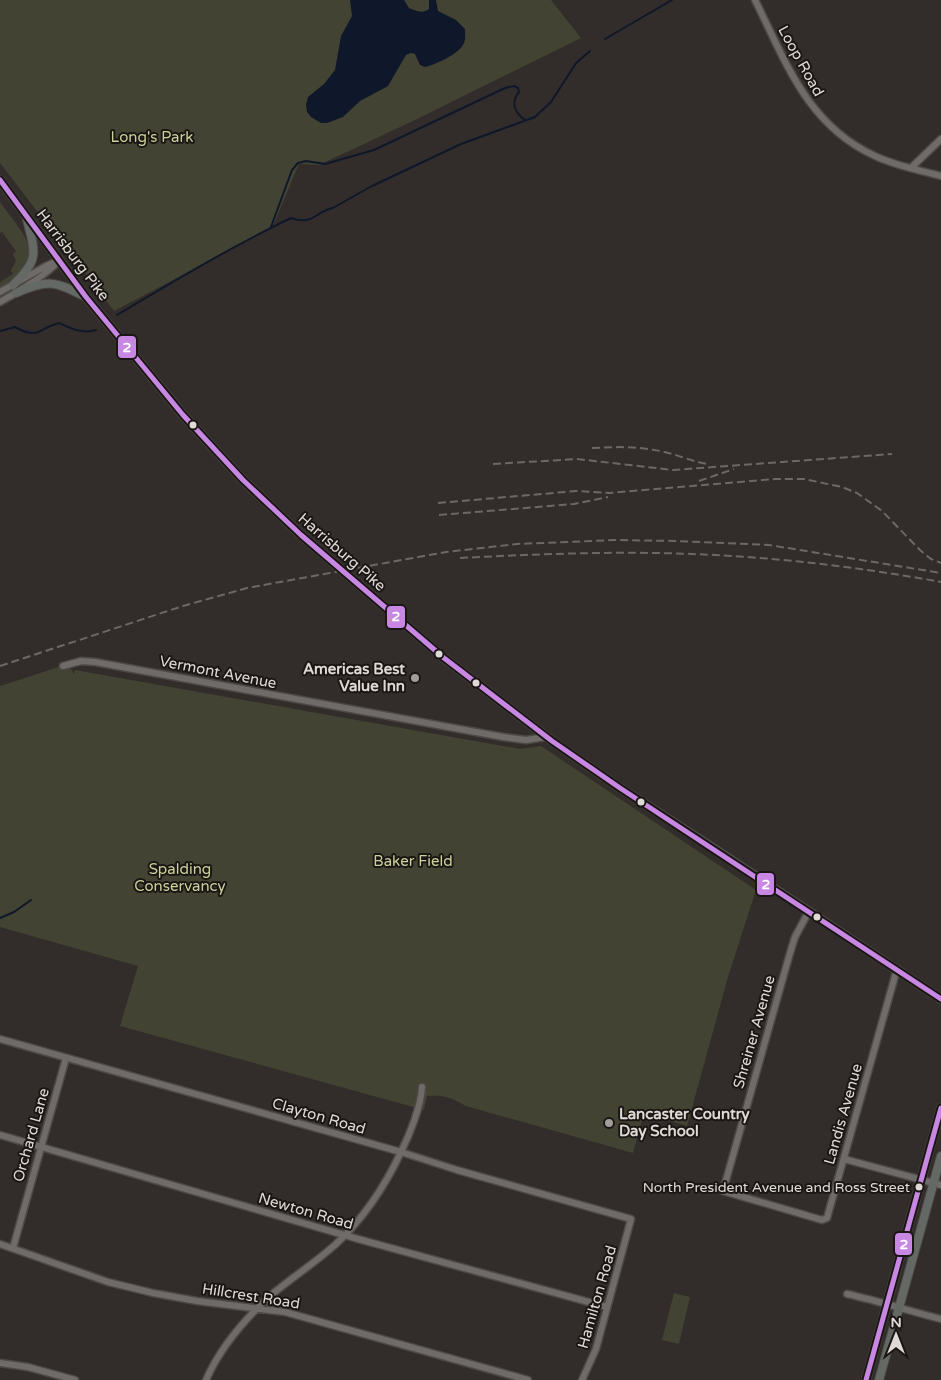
<svg xmlns="http://www.w3.org/2000/svg" width="941" height="1380" font-family="'Varela Round',sans-serif">
<style>
.green{fill:#424333}
.water{fill:#0f182a}
.lines{fill:none;stroke-linecap:round;stroke-linejoin:round}
.stream{stroke:#0f182a;stroke-width:2}
.minor-casing{stroke:#4d4946;stroke-width:9}
.major-casing{stroke:#4d4946;stroke-width:10}
.minor{stroke:#6f6b68;stroke-width:6}
.major{stroke:#656966;stroke-width:8}
.rail{stroke:#6c6866;stroke-width:2;stroke-dasharray:8 4;stroke-linecap:butt}
.bus-1-casing{stroke:#1a1613;stroke-width:9}
.bus-1{stroke:#c787e3;stroke-width:5}
.bus-dot{fill:#e0dad6;stroke:#1a1613;stroke-width:2}
.poi-dot{fill:#a39d9a;stroke:#1a1613;stroke-width:2}
.labels{text-anchor:middle;dominant-baseline:central;stroke-width:4;stroke-linejoin:round;paint-order:stroke}
.bus-label{font-size:14px;fill:#e0dad6;stroke:#1a1613;text-anchor:end}
.street-label{font-size:15px;fill:#e0dad6;stroke:#1a1613}
.park-label{font-size:15px;fill:#ccd19b;stroke:#1a1613}
.poi-label{font-size:15px;font-weight:bold;fill:#e0dad6;stroke:#1a1613;text-anchor:end}
.line-badge{stroke:#1a1613;stroke-width:2}
.badge-label{font-size:14px;text-anchor:middle;font-weight:bold;fill:#fff}
</style>
<rect width="100%" height="100%" fill="#322d2a"/>
<!-- green -->
<path class="green" d="M0 0H551L581 38 415 120 319 165 299 164 272 228 114 311 0 163Z
M0 202C26 238 51 258 0 288V282L13 274 11 270 16 261 13 254 16 251 2 232 0 233Z
M68 664 74 674 75 670 520 749 541 746 756 890 728 977 687 1126 644 1113 633 1153 466 1106C452 1098 442 1094 427 1096L424 1110 120 1026 138 966 0 927V686Z
M674 1293 690 1297 679 1344 662 1340Z"/>
<!-- water -->
<path class="water" d="M350 0H404L409 8C416 11 422 14 429 9V0H436L438 11 456 20 465 29C465 34 466 41 463 45 458 54 435 65 425 67L420 65 415 54 411 53 406 55 388 86 360 101 343 117 327 123H321L311 117 307 112 306 105 308 97 324 84 335 70 341 36 352 16Z"/>
<g class="lines">
<!-- stream -->
<path class="stream" d="M605 39 672 0
M271 227 292 170 298 163 306 161 325 164 374 150 505 88 514 86 518 88 519 92C510 103 515 113 525 120
M117 315C174 281 231 247 291 218 313 226 316 211 333 208L370 187 461 144 535 117 551 102 576 63 590 51
M0 331 15 327C39 340 37 329 59 323 72 329 82 334 96 330
M0 918 14 912 31 900"/>
<!-- minor casing -->
<g class="minor-casing">
<path id="minor" d="M755 0C786 62 807 125 875 156 896 166 919 170 941 176
M911 168 941 139
M0 292 46 266 55 262
M0 302C21 290 42 278 59 261
M63 666 81 661 95 662 503 737 526 740 546 737
M809 911 795 937 790 953 723 1191 822 1220 827 1218 897 969
M0 1039 401 1152 457 1170 631 1219 596 1349 582 1380
M0 1135 358 1239 607 1307
M844 1159 941 1185
M0 1244 108 1282 153 1293 197 1301 285 1312 528 1380
M13 1248 66 1058
M847 1294C879 1301 909 1311 941 1319
M0 1363 28 1367 75 1380
M206 1380C220 1348 245 1319 270 1296 291 1278 315 1263 336 1244 364 1218 385 1186 401 1152 410 1134 421 1106 422 1087"/>
</g>
<!-- major casing -->
<g class="major-casing">
<path id="major" d="M0 180 86 297 183 415 243 480 301 535 444 658 552 741 620 788 713 848 941 999
M13 285C40 259 35 253 27 219
M16 293C48 279 54 281 84 296
M866 1380 941 1108
M879 1380 941 1156"/>
</g>
<!-- minor -->
<use href="#minor" class="minor"/>
<!-- major -->
<use href="#major" class="major"/>
<!-- rail -->
<path class="rail" d="M592 448C613 447 634 446 654 450 672 452 689 461 707 464
M493 464 577 459 673 470 892 454
M699 481 734 469
M438 503 576 491 609 493 775 479H804L842 487 857 493 882 511 920 550 931 559 941 563
M439 515 574 504 608 497
M460 558C537 554 615 551 692 554 775 557 859 567 941 582
M0 666 183 606 247 588 446 552 517 544 614 540 677 541 769 545 941 573"/>
<!-- bus-1 casing -->
<g class="bus-1-casing">
<path id="bus-1" d="M0 180 86 297 183 415 243 480 301 535 444 658 552 741 620 788 941 999
M866 1380 941 1108"/>
</g>
<!-- bus-1 -->
<use href="#bus-1" class="bus-1"/>
</g>
<!-- markers -->
<g class="bus-dot">
<circle cx="193" cy="425" r="4.5"/>
<circle cx="439" cy="654" r="4.5"/>
<circle cx="476" cy="683" r="4.5"/>
<circle cx="641" cy="802" r="4.5"/>
<circle cx="817" cy="917" r="4.5"/>
<circle cx="919" cy="1187" r="4.5"/>
</g>
<g class="poi-dot">
<circle cx="415" cy="678" r="5"/>
<circle cx="609" cy="1123" r="5"/>
</g>
<g class="labels">
<!-- bus labels -->
<g class="bus-label">
<text x="910" y="1187">North President Avenue and Ross Street</text>
</g>
<!-- street labels -->
<g class="street-label">
<text transform="translate(801 61) rotate(61)">Loop Road</text>
<text transform="translate(73 255) rotate(53)">Harrisburg Pike</text>
<text transform="translate(342 552) rotate(41)">Harrisburg Pike</text>
<text transform="translate(218 672) rotate(11)">Vermont Avenue</text>
<text transform="translate(754 1032) rotate(-74)">Shreiner Avenue</text>
<text transform="translate(843 1114) rotate(-74)">Landis Avenue</text>
<text transform="translate(319 1116) rotate(16)">Clayton Road</text>
<text transform="translate(31 1135) rotate(-74)">Orchard Lane</text>
<text transform="translate(306 1211) rotate(16)">Newton Road</text>
<text transform="translate(251 1296) rotate(9)">Hillcrest Road</text>
<text transform="translate(597 1297) rotate(-74)">Hamilton Road</text>
</g>
<!-- park labels -->
<g class="park-label">
<text x="152" y="137">Long's Park</text>
<text x="413" y="861">Baker Field</text>
<text x="180" y="869">Spalding<tspan x="180" dy="17">Conservancy</tspan></text>
</g>
<!-- poi labels -->
<g class="poi-label">
<text x="405" y="669">Americas Best<tspan x="405" dy="17">Value Inn</tspan></text>
<text x="619" y="1114" text-anchor="start">Lancaster Country<tspan x="619" dy="17">Day School</tspan></text>
</g>
</g>
<g class="line-badge">
<rect x="117" y="335" width="20" height="24" rx="5" fill="#c787e3"/>
<rect x="386" y="605" width="20" height="24" rx="5" fill="#c787e3"/>
<rect x="756" y="872" width="19" height="24" rx="5" fill="#c787e3"/>
<rect x="894" y="1232" width="19" height="24" rx="5" fill="#c787e3"/>
</g>
<g class="badge-label">
<text x="127" y="352">2</text>
<text x="396" y="621">2</text>
<text x="766" y="889">2</text>
<text x="904" y="1249">2</text>
</g>
<!-- north arrow -->
<g transform="translate(896 1335)" stroke="#1a1613" stroke-width="4" paint-order="stroke">
<path d="M0-4L9 19L0 12L-9 19Z" fill="#e0dad6"/>
<text y="-8" font-size="14" font-weight="bold" text-anchor="middle" fill="#e0dad6">N</text>
</g>
</svg>
